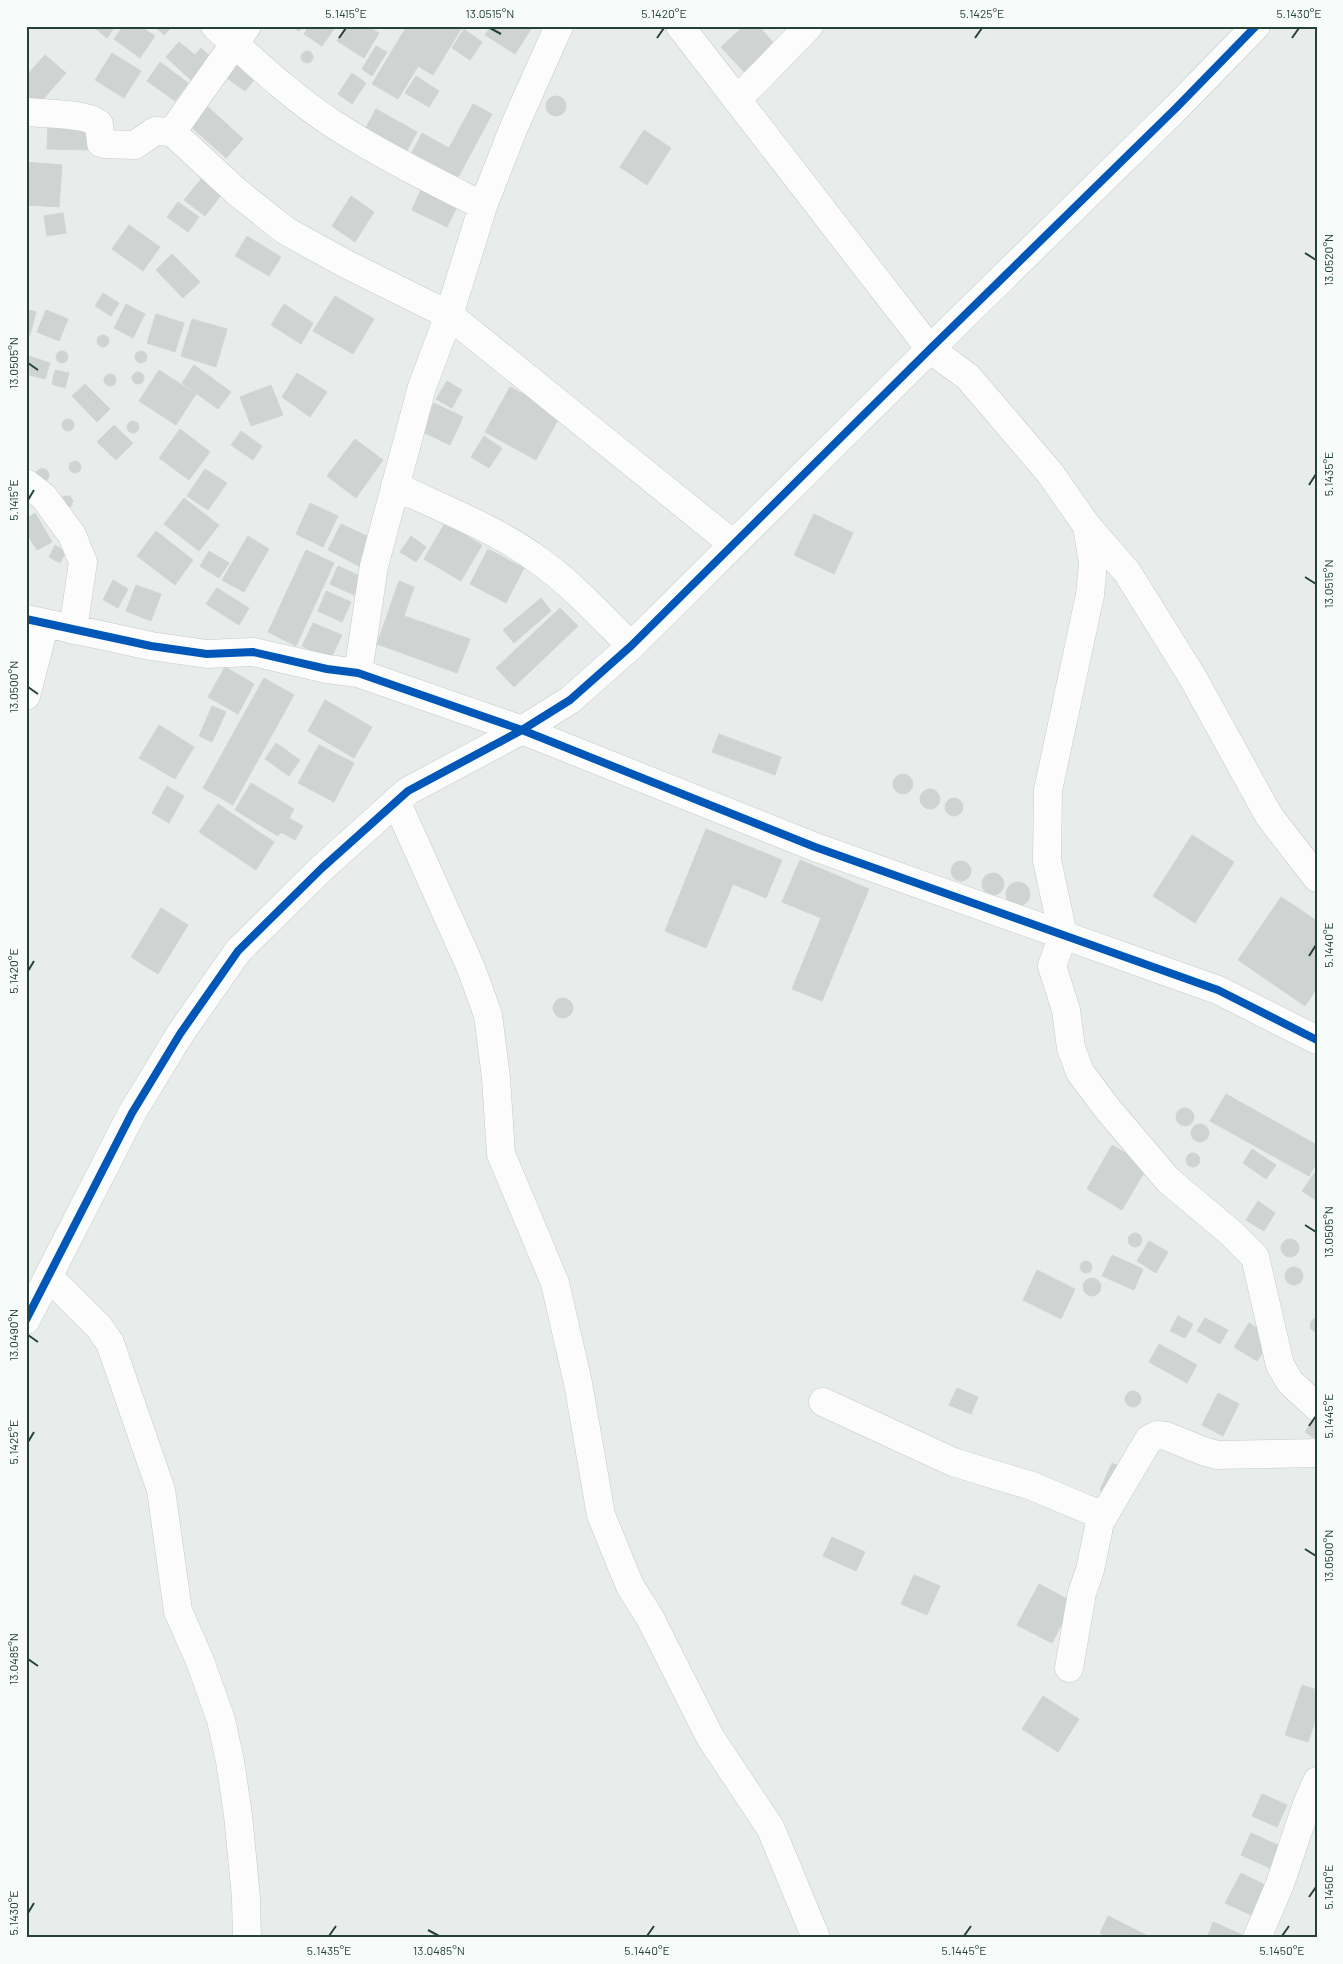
<svg xmlns="http://www.w3.org/2000/svg" width="1343" height="1964" font-family="Barlow,sans-serif">
<style>
.building{fill:#cfd4d2;stroke:#d1d6d4;fill-rule:evenodd}
.lines{fill:none;stroke-linecap:round;stroke-linejoin:round}
.minor-casing{stroke:#c5cac8;stroke-width:29}
.tertiary-casing{stroke:#c5cac8;stroke-width:29}
.minor{stroke:#fcfcfc;stroke-width:28}
.tertiary{stroke:#fcfcfc;stroke-width:28}
.cycleway-casing{stroke:#f7fbf9;stroke-width:11}
.cycleway{stroke:#0057b8;stroke-width:8}
.ticks{fill:none;stroke:#24423a;stroke-width:2}
.neatline{fill:none;stroke:#24423a;stroke-width:2}
.ticks-label{font-size:12px;text-anchor:middle;fill:#24423a}
</style>
<rect width="100%" height="100%" fill="#e8edeb"/>
<!-- building -->
<path class="building" d="M92 26H115L107 38Z
M123 26H140L155 36 140 58 114 39Z
M154 26H173L164 35Z
M291 26H302L299 31Z
M309 26H336L322 46 304 34Z
M346 26H367L379 33 364 58 337 41Z
M407 26H457L461 29 433 75 418 66 398 99 372 84Z
M491 26H533L515 54 485 35Z
M744 26H759L775 45 745 73 721 47Z
M464 29 482 42 470 60 452 48Z
M179 42 195 55 201 48 212 58 192 81 166 57Z
M376 46 387 52 372 76 362 69Z
M301 57a6 6 0 1 1 12 0a6 6 0 1 1-12 0Z
M112 53 141 71 124 98 95 80Z
M45 55 66 73 38 105 26 95V76Z
M237 59 258 75 245 91 224 76Z
M160 62 188 83 175 101 147 81Z
M352 73 366 83 352 104 338 94Z
M416 76 439 91 429 107 405 93Z
M546 106a10 10 0 1 1 20 0a10 10 0 1 1-20 0Z
M473 104 492 114 454 185 408 160 422 133 449 148Z
M206 105 243 139 226 158 188 124Z
M376 109 417 132 403 158 362 135Z
M48 124 88 125 87 150 47 149Z
M644 130 671 148 647 185 620 167Z
M26 162 62 165 59 207 26 205Z
M202 178 222 194 205 216 184 200Z
M423 185 460 201 447 227 412 210Z
M351 196 374 212 355 242 332 226Z
M178 202 199 217 188 232 167 217Z
M63 213 66 233 47 236 44 216Z
M129 225 160 247 143 271 112 249Z
M247 236 281 257 269 276 235 256Z
M172 254 200 282 183 298 156 270Z
M103 293 119 303 111 316 95 306Z
M335 296 374 319 353 354 313 331Z
M126 304 145 314 133 338 114 328Z
M284 304 313 323 301 344 271 325Z
M26 309 36 312 30 335 26 334Z
M46 310 68 319 59 341 37 332Z
M156 314 184 323 175 352 147 343Z
M192 319 227 329 216 367 181 356Z
M97 341a6 6 0 1 1 12 0a6 6 0 1 1-12 0Z
M56 357a6 6 0 1 1 12 0a6 6 0 1 1-12 0Z
M135 357a6 6 0 1 1 12 0a6 6 0 1 1-12 0Z
M26 355 50 363 45 379 26 374Z
M194 365 231 392 218 409 182 383Z
M55 370 69 373 65 388 52 384Z
M159 370 196 394 176 425 139 401Z
M132 378a6 6 0 1 1 12 0a6 6 0 1 1-12 0Z
M297 373 327 392 310 417 282 397Z
M104 380a6 6 0 1 1 12 0a6 6 0 1 1-12 0Z
M447 381 462 390 452 408 436 399Z
M85 384 110 409 97 422 72 396Z
M271 385 283 415 251 426 240 397Z
M510 387 561 414 536 460 485 432Z
M434 403 463 417 450 445 421 431Z
M62 425a6 6 0 1 1 12 0a6 6 0 1 1-12 0Z
M127 427a6 6 0 1 1 12 0a6 6 0 1 1-12 0Z
M114 425 133 443 116 460 97 442Z
M180 429 210 452 189 480 159 458Z
M241 431 262 446 253 460 231 445Z
M484 436 502 448 489 468 471 457Z
M355 439 383 460 356 498 327 476Z
M69 467a6 6 0 1 1 12 0a6 6 0 1 1-12 0Z
M42 468 47 470 49 474 48 479 44 481 36 476 37 471Z
M205 469 227 483 208 510 187 496Z
M65 496H70L73 501 71 506 67 509 61 498Z
M184 498 219 525 199 551 164 524Z
M310 503 338 516 323 547 296 534Z
M35 513 52 542 37 550 26 533V519Z
M814 514 853 533 834 574 794 555Z
M445 523 482 545 461 581 424 559Z
M341 524 375 540 361 567 328 550Z
M156 531 193 560 175 585 137 556Z
M248 536 269 549 244 592 222 580Z
M411 536 426 547 416 562 400 552Z
M55 545 66 552 60 563 49 557Z
M488 549 524 568 506 603 470 584Z
M306 550 334 563 296 646 268 632Z
M209 551 229 563 219 578 200 566Z
M338 566 362 577 354 595 330 584Z
M113 580 128 589 118 608 103 600Z
M399 581 414 587 404 616 470 639 457 673 377 644Z
M136 585 161 594 151 621 126 611Z
M217 588 249 608 239 625 206 604Z
M326 591 351 602 342 622 318 611Z
M541 598 551 611 514 643 503 630Z
M560 608 578 626 514 687 496 668Z
M313 623 342 635 330 660 302 646Z
M225 667 254 684 238 714 208 697Z
M264 678 294 695 233 805 203 788Z
M325 700 372 727 354 758 308 731Z
M212 706 226 712 212 742 199 736Z
M159 725 194 747 175 779 139 758Z
M719 734 781 757 775 775 712 752Z
M276 743 300 760 289 776 265 759Z
M319 745 354 763 334 802 298 783Z
M893 784a10 10 0 1 1 20 0a10 10 0 1 1-20 0Z
M251 783 294 809 289 818 303 826 295 840 281 832 278 836 235 810Z
M167 786 184 796 169 823 152 813Z
M920 799a10 10 0 1 1 20 0a10 10 0 1 1-20 0Z
M945 807a9 9 0 1 1 18 0a9 9 0 1 1-18 0Z
M218 804 274 842 256 870 199 832Z
M706 829 782 860 766 898 733 884 706 948 665 931Z
M1192 835 1234 862 1195 923 1153 896Z
M800 860 869 889 822 1001 792 989 821 918 782 902Z
M951 871a10 10 0 1 1 20 0a10 10 0 1 1-20 0Z
M982 884a11 11 0 1 1 22 0a11 11 0 1 1-22 0Z
M1006 894a12 12 0 1 1 24 0a12 12 0 1 1-24 0Z
M1281 897 1317 921V988L1305 1006 1238 960ZM1289 934 1312 950 1292 979 1270 963Z
M161 908 188 925 158 974 131 957Z
M1289 934 1312 950 1292 979 1270 963Z
M553 1008a10 10 0 1 1 20 0a10 10 0 1 1-20 0Z
M1226 1094 1317 1145V1162L1309 1176 1210 1121Z
M1176 1117a9 9 0 1 1 18 0a9 9 0 1 1-18 0Z
M1191 1133a9 9 0 1 1 18 0a9 9 0 1 1-18 0Z
M1112 1145 1148 1166 1122 1210 1087 1189Z
M1252 1149 1276 1165 1266 1179 1243 1163Z
M1186 1160a7 7 0 1 1 14 0a7 7 0 1 1-14 0Z
M1315 1172 1317 1173V1201L1302 1191Z
M1258 1201 1275 1213 1264 1231 1246 1220Z
M1128 1240a7 7 0 1 1 14 0a7 7 0 1 1-14 0Z
M1281 1248a9 9 0 1 1 18 0a9 9 0 1 1-18 0Z
M1149 1241 1168 1252 1156 1273 1137 1261Z
M1112 1255 1143 1269 1134 1290 1102 1276Z
M1080 1267a6 6 0 1 1 12 0a6 6 0 1 1-12 0Z
M1285 1276a9 9 0 1 1 18 0a9 9 0 1 1-18 0Z
M1037 1270 1075 1289 1061 1319 1023 1300Z
M1083 1287a9 9 0 1 1 18 0a9 9 0 1 1-18 0Z
M1178 1316 1193 1324 1185 1338 1170 1331Z
M1205 1318 1228 1330 1220 1344 1197 1331Z
M1314 1318H1317V1334L1310 1328 1311 1322Z
M1249 1323 1272 1337 1257 1361 1234 1347Z
M1159 1344 1197 1365 1187 1383 1149 1362Z
M957 1388 978 1397 971 1414 949 1405Z
M1125 1399a8 8 0 1 1 16 0a8 8 0 1 1-16 0Z
M1218 1393 1239 1404 1223 1436 1202 1425Z
M1317 1414V1438L1316 1439 1305 1432Z
M1112 1463 1125 1469 1113 1496 1100 1490Z
M832 1537 865 1552 856 1571 823 1556Z
M914 1575 940 1586 927 1615 901 1604Z
M1039 1584 1073 1602 1052 1643 1017 1625Z
M1302 1685 1317 1690V1716L1308 1742 1285 1735Z
M1043 1696 1079 1719 1058 1752 1022 1729Z
M1262 1794 1287 1805 1277 1827 1252 1816Z
M1251 1833 1280 1846 1270 1868 1241 1855Z
M1241 1873 1265 1885 1251 1915 1225 1903Z
M1108 1916 1152 1938H1110L1100 1933Z
M1213 1922 1245 1936V1938H1207Z"/>
<g class="lines">
<!-- minor casing -->
<g class="minor-casing">
<path id="minor" d="M215 26C253 60 290 96 333 124 381 155 432 180 483 206
M680 26 930 349 968 377 1050 473 1087 526 1127 572 1193 678 1269 816 1317 878
M737 100 809 26
M26 112C41 113 91 114 99 124L101 143 104 144 135 145 155 131 172 132 237 192 286 231 346 264 449 315 733 544
M172 132 247 26
M26 483 44 497 72 535 83 562 73 630
M395 486C441 508 498 530 538 560 573 585 601 616 631 646
M1087 526 1093 563 1090 595 1048 790 1047 860 1063 935 1052 966 1066 1010 1071 1048 1080 1072 1106 1107 1168 1180 1231 1233 1255 1257 1280 1365 1290 1382 1317 1407
M26 619 151 646 207 654 253 652 327 669 358 673 522 730 815 847 1218 990 1317 1040
M358 673 374 566 422 387 449 315 483 206 514 127 559 26
M26 696 45 623
M396 801 471 968 488 1015 496 1078 501 1154 555 1283 578 1383 601 1515 630 1586 650 1618 710 1737 771 1829 816 1938
M49 1277 99 1327 110 1343 161 1490 178 1611 200 1661 221 1720 230 1761 238 1815 246 1898 247 1938
M823 1402 953 1462 1032 1486 1103 1516
M1069 1668 1082 1593 1090 1570 1100 1522 1149 1439 1157 1435 1166 1436 1203 1451 1217 1455 1317 1453
M1257 1938 1280 1884 1307 1804 1317 1781"/>
</g>
<!-- tertiary casing -->
<g class="tertiary-casing">
<path id="tertiary" d="M26 1320 132 1113 180 1034 238 951 322 868 408 791 522 730 570 700 631 646 930 349 1176 108 1256 26"/>
</g>
<!-- minor -->
<use href="#minor" class="minor"/>
<!-- tertiary -->
<use href="#tertiary" class="tertiary"/>
<!-- cycleway casing -->
<g class="cycleway-casing">
<path id="cycleway" d="M26 619 151 646 207 654 253 652 327 669 358 673 522 730 815 847 1218 990 1317 1040
M26 1320 132 1113 180 1034 238 951 322 868 408 791 522 730 570 700 631 646 930 349 1176 108 1256 26"/>
</g>
<!-- cycleway -->
<use href="#cycleway" class="cycleway"/>
</g>
<!-- ticks -->
<path class="ticks" d="M490 28 501 34M339 38 346 28M657 38 664 28M975 38 982 28M1292 38 1299 28M1305 253 1316 260M28 363 38 370M1309 485 1316 474M28 500 34 490M1305 577 1316 584M28 687 38 694M1309 956 1316 945M28 971 34 961M1305 1225 1316 1232M28 1335 38 1342M1309 1426 1316 1416M28 1442 34 1432M1305 1549 1316 1556M28 1659 38 1666M1309 1897 1316 1887M28 1913 34 1903M428 1930 439 1936M329 1936 336 1926M647 1936 654 1926M964 1936 971 1926M1282 1936 1289 1926"/>
<!-- border -->
<rect width="1343" height="1964" fill="none" stroke="#f7fbf9" stroke-width="55"/>
<rect x="28" y="28" width="1288" height="1908" class="neatline"/>
<g class="ticks-label">
<text x="346" y="18">5.1415°E</text>
<text x="490" y="18">13.0515°N</text>
<text x="664" y="18">5.1420°E</text>
<text x="982" y="18">5.1425°E</text>
<text x="1299" y="18">5.1430°E</text>
<text transform="translate(1329 260) rotate(-90)" y="4">13.0520°N</text>
<text transform="translate(14 363) rotate(-90)" y="4">13.0505°N</text>
<text transform="translate(1329 474) rotate(-90)" y="4">5.1435°E</text>
<text transform="translate(14 500) rotate(-90)" y="4">5.1415°E</text>
<text transform="translate(1329 584) rotate(-90)" y="4">13.0515°N</text>
<text transform="translate(14 687) rotate(-90)" y="4">13.0500°N</text>
<text transform="translate(1329 945) rotate(-90)" y="4">5.1440°E</text>
<text transform="translate(14 971) rotate(-90)" y="4">5.1420°E</text>
<text transform="translate(1329 1232) rotate(-90)" y="4">13.0505°N</text>
<text transform="translate(14 1335) rotate(-90)" y="4">13.0490°N</text>
<text transform="translate(1329 1416) rotate(-90)" y="4">5.1445°E</text>
<text transform="translate(14 1442) rotate(-90)" y="4">5.1425°E</text>
<text transform="translate(1329 1556) rotate(-90)" y="4">13.0500°N</text>
<text transform="translate(14 1659) rotate(-90)" y="4">13.0485°N</text>
<text transform="translate(1329 1887) rotate(-90)" y="4">5.1450°E</text>
<text transform="translate(14 1913) rotate(-90)" y="4">5.1430°E</text>
<text x="329" y="1955">5.1435°E</text>
<text x="439" y="1955">13.0485°N</text>
<text x="647" y="1955">5.1440°E</text>
<text x="964" y="1955">5.1445°E</text>
<text x="1282" y="1955">5.1450°E</text>
</g>
</svg>
